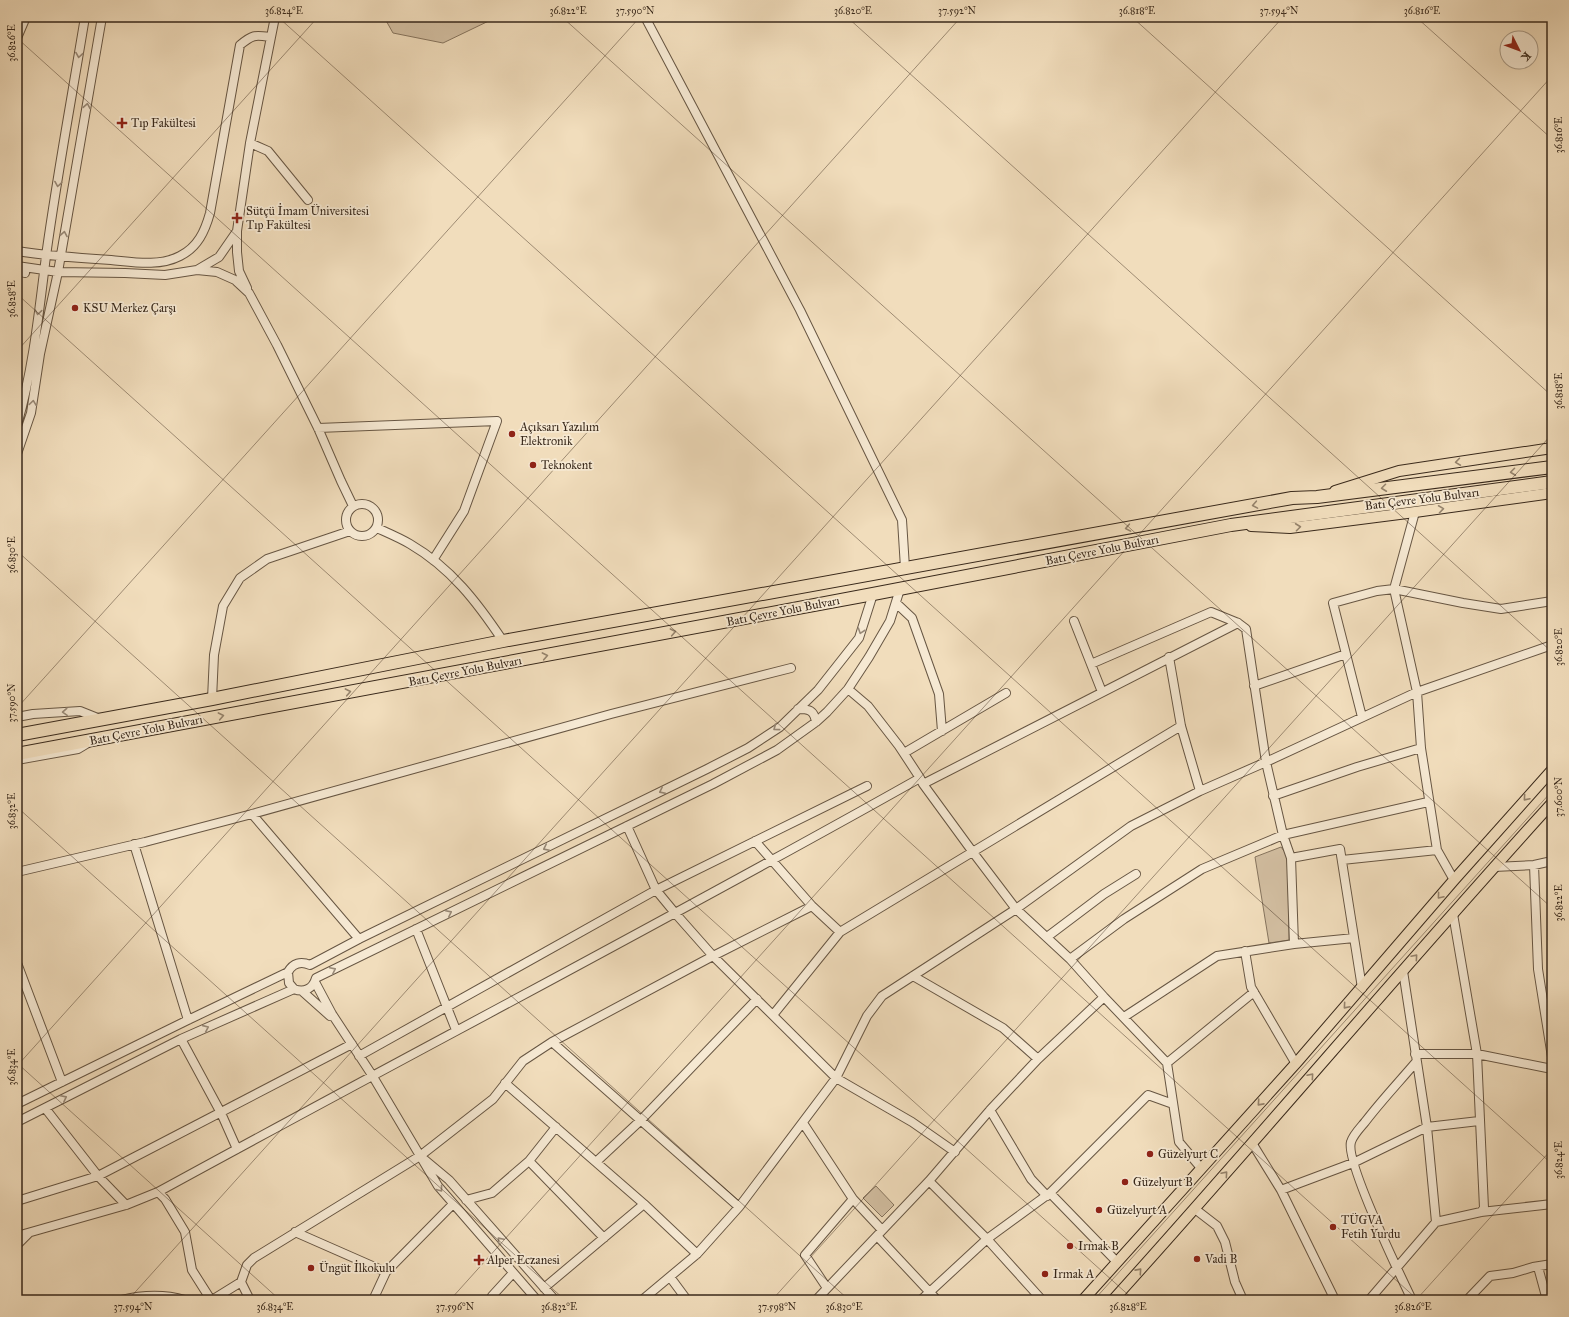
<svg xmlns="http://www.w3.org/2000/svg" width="1569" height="1317" font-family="'IM FELL Great Primer',serif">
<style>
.green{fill:#d2bea1;stroke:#86745e}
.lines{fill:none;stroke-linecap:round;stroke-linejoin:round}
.minor-casing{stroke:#675643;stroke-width:10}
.major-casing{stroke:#39291b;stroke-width:12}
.highway-casing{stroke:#39291b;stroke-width:14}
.minor{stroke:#f6e9d3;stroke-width:8}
.major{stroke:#f1ddbc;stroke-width:10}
.highway{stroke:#f1ddbc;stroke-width:12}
.oneway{stroke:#988977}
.oneway2{stroke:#95836c}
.ticks{fill:none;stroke:#39291b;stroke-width:1;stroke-opacity:0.45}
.poi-dot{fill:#8f2418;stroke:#f6e9d3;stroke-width:1.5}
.labels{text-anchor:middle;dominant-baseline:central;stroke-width:3.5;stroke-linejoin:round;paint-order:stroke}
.poi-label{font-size:12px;fill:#39291b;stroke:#f6e9d3;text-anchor:start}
.street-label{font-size:12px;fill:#39291b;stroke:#f6e9d3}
.neatline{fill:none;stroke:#39291b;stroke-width:1.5}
.ticks-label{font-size:10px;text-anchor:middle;fill:#39291b}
</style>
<rect width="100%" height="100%" fill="#f1ddbc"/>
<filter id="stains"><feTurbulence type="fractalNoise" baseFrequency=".005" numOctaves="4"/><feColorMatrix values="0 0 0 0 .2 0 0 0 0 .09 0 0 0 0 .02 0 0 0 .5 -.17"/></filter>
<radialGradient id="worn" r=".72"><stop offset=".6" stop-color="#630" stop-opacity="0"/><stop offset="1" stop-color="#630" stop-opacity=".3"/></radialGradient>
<!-- green -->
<path class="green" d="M384 17H497L443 43 393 33Z
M1281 847 1288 856 1289 940 1269 943 1255 857Z
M876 1186 894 1205 882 1217 863 1198Z"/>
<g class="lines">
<!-- minor casing -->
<g class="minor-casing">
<path id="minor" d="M645 17 800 310 902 520 905 568
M271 37 275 17
M17 38 26 17
M250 143 268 151 308 200
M237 231V252L239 271 247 288
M17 251C48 256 79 258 111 260 133 262 159 267 180 256 198 247 205 231 210 213L240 45C253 34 255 35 271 37L250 143 237 231 219 257 197 270 165 275 125 273 58 272 17 266
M197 270 217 272 235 280 249 293 277 345 318 428 341 481 353 506
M17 271 25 273
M17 425C33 370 39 312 46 256 57 176 72 96 85 17
M318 428 497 421 464 511 433 560
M17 454 31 413 40 354 58 272 102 17
M346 520a16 16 0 1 1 32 0a16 16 0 1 1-32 0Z
M1415 512 1394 589 1417 692 1421 748 1437 850 1454 880
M377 528C388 533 400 538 410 544 451 568 477 602 503 641
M896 603 912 618 939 694 942 731
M1074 621 1102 692
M1169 657 1181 726 1200 791
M1091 664 1211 612 1238 623 1246 629 1266 762 1283 835 1291 858 1294 944
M1254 686 1346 654
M848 689 868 706 899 746 920 778
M212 699 214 655 223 606 240 578 267 559 350 531
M798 709C809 709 814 710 816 722
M17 717 33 714 80 711 100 719
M1362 717 1333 603 1377 591 1394 589 1463 603 1501 609 1552 601
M904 753 1006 693
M17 760 78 749 88 743
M923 784 972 851 1016 909 1070 959 1104 997 1167 1063 1179 1142 1201 1168
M1273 796 1357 767 1421 748
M252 814 359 939
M627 826 656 890 675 913 713 956 836 1078 912 1122 955 1152
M755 841 812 906 840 932
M134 844 188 1020
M1291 858 1340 849 1362 988
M1342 860 1437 850
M1534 865 1538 969 1552 1057
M1494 867 1534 865 1552 861
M17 872 145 842 252 814 611 714 791 668
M1453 914 1477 1054
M416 929 456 1030
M1047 937 1104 894 1136 874
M1245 951 1251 987 1296 1064
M1070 959 1124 919 1202 869 1283 835 1428 802
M17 963 62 1082
M1403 971 1427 1127 1436 1222
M288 972 289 983 294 989
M913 976 1003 1028 1038 1059
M315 982 332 1014 372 1075 438 1186 537 1300
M302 991 330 1016
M773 1015 840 932 1181 726
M1124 1017 1217 956 1294 944 1354 938
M181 1039 221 1113 237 1149
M552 1042 739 1207
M1415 1054H1477L1552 1069
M1477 1054 1484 1208 1481 1212
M359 1056 656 890 867 786
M1167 1063 1254 992
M505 1083 644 1204 697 1254
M17 1104 188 1020 288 972C293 963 301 961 310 965L359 939 707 769 748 748 780 727 818 690 859 638 873 594
M45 1108 98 1176 126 1205
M990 1110 1031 1179 1047 1196
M17 1122 181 1039 294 989C304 993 313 989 316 978L713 784 777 750 816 722 827 712 848 689 869 657 890 621 900 589
M803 1123 853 1199 882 1230
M1252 1143 1281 1190 1335 1300
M425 1160 449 1180 555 1300
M529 1161 604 1238
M596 1162 641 1120 757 999
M929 1181 987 1239 1042 1300
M1281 1190 1353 1163 1427 1127 1479 1121
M158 1192 165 1199 185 1232 192 1270 211 1300
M1050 1193 1117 1262
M466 1200 492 1193 529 1161 556 1127
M17 1201 98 1176 352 1044
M1195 1209 1217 1226 1225 1242 1235 1282 1243 1300
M295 1232 386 1272
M17 1236 126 1205 158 1192C412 1053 668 920 920 778L923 784 1238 623
M878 1237 937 1300
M17 1245 29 1233
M1538 1267 1547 1300
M670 1277 687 1300
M241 1282 250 1300
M544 1288 644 1204
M827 1288 805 1255 853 1199
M121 1300C142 1295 164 1294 185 1300
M212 1300 241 1282 247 1265 254 1258 420 1156 493 1099 523 1061 552 1042 713 956 812 906
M373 1300 386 1272 453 1204
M491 1300 492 1296 513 1273
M642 1300 697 1254 739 1207 836 1078 867 1016 882 996 1016 909 1131 826 1200 791 1266 762 1417 692 1552 645
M816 1300 929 1181 990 1110 1038 1059 1104 997
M921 1300 987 1239 1050 1193 1148 1095 1173 1104
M1369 1300 1436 1222 1481 1212 1552 1204
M1412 1300C1401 1277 1345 1161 1351 1142 1353 1135 1360 1128 1365 1122 1381 1101 1399 1082 1416 1062
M1467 1300 1490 1276 1513 1273 1533 1267 1552 1264"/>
</g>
<!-- major casing -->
<g class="major-casing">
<path id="major" d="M1335 491 1399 471 1552 448
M1251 526 1290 528 1415 512 1552 493
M1083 1300 1298 1061 1454 880 1552 770
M1113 1300C1261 1136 1403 967 1552 803"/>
</g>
<!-- highway casing -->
<g class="highway-casing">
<path id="highway" d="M17 735 212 699 503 641 1292 498 1317 497 1552 467
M17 754 873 594 1231 525 1552 482"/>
</g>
<!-- minor -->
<use href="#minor" class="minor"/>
<!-- major -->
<use href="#major" class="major"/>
<!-- highway -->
<use href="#highway" class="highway"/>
</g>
<!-- one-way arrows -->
<defs><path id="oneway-chevron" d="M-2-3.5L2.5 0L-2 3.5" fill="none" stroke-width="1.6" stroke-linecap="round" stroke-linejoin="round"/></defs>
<g class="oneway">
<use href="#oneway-chevron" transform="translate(79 55) rotate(99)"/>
<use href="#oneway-chevron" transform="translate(87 106) rotate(-80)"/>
<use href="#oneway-chevron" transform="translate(58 184) rotate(99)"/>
<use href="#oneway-chevron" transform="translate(64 234) rotate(-80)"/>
<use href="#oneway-chevron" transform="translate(38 312) rotate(99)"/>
<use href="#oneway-chevron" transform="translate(33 403) rotate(-82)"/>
<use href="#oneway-chevron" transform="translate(861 631) rotate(109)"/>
<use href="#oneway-chevron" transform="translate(65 712) rotate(176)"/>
<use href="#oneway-chevron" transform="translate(776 728) rotate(144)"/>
<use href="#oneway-chevron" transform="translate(662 791) rotate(154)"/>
<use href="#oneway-chevron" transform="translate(546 848) rotate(154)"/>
<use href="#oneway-chevron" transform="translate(449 913) rotate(-26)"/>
<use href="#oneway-chevron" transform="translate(333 970) rotate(-26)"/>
<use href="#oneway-chevron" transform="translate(206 1028) rotate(-24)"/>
<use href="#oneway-chevron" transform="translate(64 1098) rotate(-27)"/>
<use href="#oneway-chevron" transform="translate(440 1189) rotate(52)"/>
<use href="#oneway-chevron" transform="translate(500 1240) rotate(-131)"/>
</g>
<g class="oneway2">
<use href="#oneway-chevron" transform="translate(1458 462) rotate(172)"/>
<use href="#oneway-chevron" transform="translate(1513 472) rotate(173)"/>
<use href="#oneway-chevron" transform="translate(1384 488) rotate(173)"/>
<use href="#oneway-chevron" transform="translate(1255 505) rotate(170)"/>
<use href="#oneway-chevron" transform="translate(1441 509) rotate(-8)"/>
<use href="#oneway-chevron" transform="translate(1298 527) rotate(-7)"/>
<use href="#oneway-chevron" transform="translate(1128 528) rotate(170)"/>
<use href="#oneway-chevron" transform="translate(673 632) rotate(-11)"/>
<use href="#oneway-chevron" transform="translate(545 656) rotate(-11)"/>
<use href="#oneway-chevron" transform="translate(348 692) rotate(-11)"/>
<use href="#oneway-chevron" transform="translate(221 716) rotate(-11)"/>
<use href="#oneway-chevron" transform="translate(1526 798) rotate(131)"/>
<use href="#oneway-chevron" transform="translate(1440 896) rotate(130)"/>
<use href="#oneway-chevron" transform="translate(1415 957) rotate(-49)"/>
<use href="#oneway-chevron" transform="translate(1346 1006) rotate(131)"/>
<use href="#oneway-chevron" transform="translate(1311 1076) rotate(-49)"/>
<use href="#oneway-chevron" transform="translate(1260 1103) rotate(132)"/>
<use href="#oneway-chevron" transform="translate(1225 1174) rotate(-49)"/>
<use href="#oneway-chevron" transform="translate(1139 1271) rotate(-48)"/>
</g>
<!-- ticks -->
<path class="ticks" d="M278 17 1552 1164M562 17 1552 908M847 17 1552 652M1132 17 1552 396M1416 17 1552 139M17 38 1418 1300M17 294 1134 1300M17 351 318 17M17 551 849 1300M17 708 640 17M17 807 565 1300M17 1063 280 1300M17 1066 961 17M128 1300 1283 17M450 1300 1552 76M772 1300 1552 434M1094 1300 1552 791M1416 1300 1552 1149"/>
<!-- markers -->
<g class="poi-dot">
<path d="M120 117h4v4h4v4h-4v4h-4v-4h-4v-4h4z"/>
<path d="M235 212h4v4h4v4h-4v4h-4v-4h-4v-4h4z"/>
<circle cx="75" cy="308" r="4"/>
<circle cx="512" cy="434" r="4"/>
<circle cx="533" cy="465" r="4"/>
<circle cx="1150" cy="1154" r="4"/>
<circle cx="1125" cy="1182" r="4"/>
<circle cx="1099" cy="1210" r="4"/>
<circle cx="1333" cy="1227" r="4"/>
<circle cx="1070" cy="1246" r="4"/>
<circle cx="1197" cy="1259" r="4"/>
<path d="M477 1254h4v4h4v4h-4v4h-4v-4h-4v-4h4z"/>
<circle cx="311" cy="1268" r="4"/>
<circle cx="1045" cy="1274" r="4"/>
</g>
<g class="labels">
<!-- poi labels -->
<g class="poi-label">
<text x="131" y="123">Tıp Fakültesi</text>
<text x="246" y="211">Sütçü İmam Üniversitesi<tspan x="246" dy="14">Tıp Fakültesi</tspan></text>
<text x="83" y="308">KSU Merkez Çarşı</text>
<text x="520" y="427">Açıksarı Yazılım<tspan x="520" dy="14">Elektronik</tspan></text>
<text x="541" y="465">Teknokent</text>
<text x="1158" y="1154">Güzelyurt C</text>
<text x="1133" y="1182">Güzelyurt B</text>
<text x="1107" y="1210">Güzelyurt A</text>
<text x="1341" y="1220">TÜGVA<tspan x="1341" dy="14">Fetih Yurdu</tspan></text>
<text x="1078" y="1246">Irmak B</text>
<text x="1205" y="1259">Vadi B</text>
<text x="487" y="1260">Alper Eczanesi</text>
<text x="319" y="1268">Üngüt İlkokulu</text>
<text x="1053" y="1274">Irmak A</text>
</g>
<!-- street labels -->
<g class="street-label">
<text transform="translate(1422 499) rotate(-7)">Batı Çevre Yolu Bulvarı</text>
<text transform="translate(1102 550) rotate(-11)">Batı Çevre Yolu Bulvarı</text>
<text transform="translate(783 611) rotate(-11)">Batı Çevre Yolu Bulvarı</text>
<text transform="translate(465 671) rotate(-11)">Batı Çevre Yolu Bulvarı</text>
<text transform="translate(146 730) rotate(-11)">Batı Çevre Yolu Bulvarı</text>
</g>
</g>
<!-- margin -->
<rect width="1569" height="1317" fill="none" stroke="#f1ddbc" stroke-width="44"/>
<!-- north arrow -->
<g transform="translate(1519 50) rotate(132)"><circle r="19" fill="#f6e9d3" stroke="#aa9c89"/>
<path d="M0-3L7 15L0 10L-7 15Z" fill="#8f2418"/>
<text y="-6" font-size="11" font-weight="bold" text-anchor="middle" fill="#39291b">K</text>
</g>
<rect x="22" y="22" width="1525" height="1273" class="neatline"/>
<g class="ticks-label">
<text x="284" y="14">36.824°E</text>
<text x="568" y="14">36.822°E</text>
<text x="635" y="14">37.590°N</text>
<text x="853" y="14">36.820°E</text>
<text x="957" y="14">37.592°N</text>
<text x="1137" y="14">36.818°E</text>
<text x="1279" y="14">37.594°N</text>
<text x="1422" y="14">36.816°E</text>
<text transform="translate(11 43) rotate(-90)" y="4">36.826°E</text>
<text transform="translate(1558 135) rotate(-90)" y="4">36.816°E</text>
<text transform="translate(11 299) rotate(-90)" y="4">36.828°E</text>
<text transform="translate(1558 391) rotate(-90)" y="4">36.818°E</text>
<text transform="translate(11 555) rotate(-90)" y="4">36.830°E</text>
<text transform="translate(1558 647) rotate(-90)" y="4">36.820°E</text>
<text transform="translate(11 703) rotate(-90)" y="4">37.590°N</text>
<text transform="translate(1558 797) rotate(-90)" y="4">37.600°N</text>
<text transform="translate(11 811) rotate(-90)" y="4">36.832°E</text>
<text transform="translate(1558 903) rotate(-90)" y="4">36.822°E</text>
<text transform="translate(11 1067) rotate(-90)" y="4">36.834°E</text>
<text transform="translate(1558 1160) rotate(-90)" y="4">36.824°E</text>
<text x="133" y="1310">37.594°N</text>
<text x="275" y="1310">36.834°E</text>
<text x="455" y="1310">37.596°N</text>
<text x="559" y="1310">36.832°E</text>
<text x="777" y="1310">37.598°N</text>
<text x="844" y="1310">36.830°E</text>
<text x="1128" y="1310">36.828°E</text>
<text x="1413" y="1310">36.826°E</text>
</g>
<rect width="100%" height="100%" filter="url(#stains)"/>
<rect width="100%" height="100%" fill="url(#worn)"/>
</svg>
